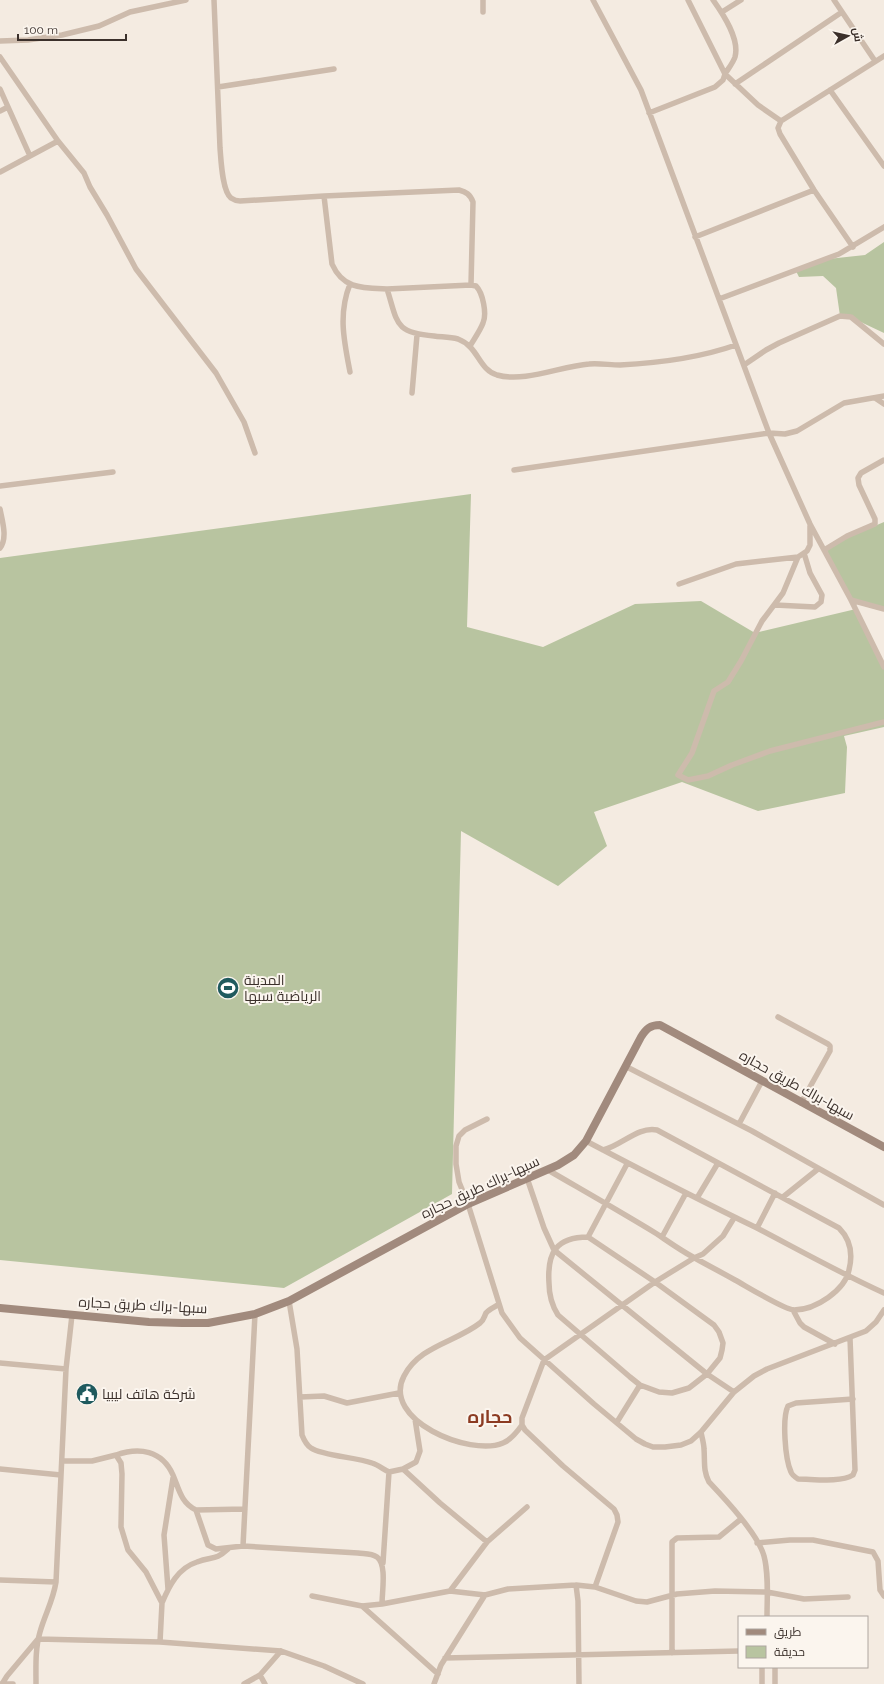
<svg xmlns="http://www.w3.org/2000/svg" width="884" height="1684" font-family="Raleway,Cairo,sans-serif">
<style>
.green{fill:#b8c4a0}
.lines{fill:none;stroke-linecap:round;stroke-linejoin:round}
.street{stroke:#cdbbac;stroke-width:5.5}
.secondary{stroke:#a18a7d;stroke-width:8}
.labels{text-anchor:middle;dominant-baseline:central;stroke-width:4;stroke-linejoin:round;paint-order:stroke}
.poi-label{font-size:14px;fill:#3b302b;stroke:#fbf5ee;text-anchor:start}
.street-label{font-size:14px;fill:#3b302b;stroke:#fbf5ee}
.district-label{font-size:18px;font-weight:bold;fill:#8c3b22;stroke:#fbf5ee}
</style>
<rect width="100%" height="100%" fill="#f4ebe1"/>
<!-- green -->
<path class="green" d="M884 242V333L848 316H840L836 288 823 276 799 277 796 271 828 259 865 255Z
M471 494 467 627 543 647 635 604 701 601 755 633 856 609 884 667V727L844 736 847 747 845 793 758 811 682 782 594 812 607 846 558 886 461 831 452 1194 284 1288 0 1260V558Z
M884 522V609L851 600 825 547Z"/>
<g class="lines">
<!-- street -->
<path class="street" d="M214 0 220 148C221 159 222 191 231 198 234 200 237 201 240 201L324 196 332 264C343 289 362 288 387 289 398 323 394 333 434 336 441 337 450 337 458 339 479 347 478 369 497 375 525 383 561 366 589 364 599 363 610 365 620 365 659 363 699 358 736 345
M593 0 641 90 769 433 810 524 851 600 884 667
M713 0C723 14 740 39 735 57 733 63 728 69 725 74L758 105 781 121
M834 0 875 61
M483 12V0
M722 12 741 0
M0 41 28 40 62 35 99 26 130 12 186 0
M0 57 58 141 84 173 90 187 107 215 136 269 216 373 244 422 255 453
M735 84 842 12
M218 87 334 69
M0 89 30 156
M830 90 884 166
M0 111 8 107
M649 113 715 87 723 80 725 74 688 0
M0 172 58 141
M324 196 459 190C466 192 470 194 473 202L471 285
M695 237 814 190
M853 247 814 190 780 134 778 128 781 121 884 56
M350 284C338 314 344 341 350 372
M387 289 471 285 476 286C483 293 487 314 483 323 480 331 474 339 470 346
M719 299 839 254 884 227
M744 365 766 350 779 343 840 316 851 317 884 344
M412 393 417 335
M875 398 884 404
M514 470 769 433 785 434 797 431 844 403 884 396
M0 486 113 472
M0 509C2 520 8 538 0 548
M824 550 847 536 875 524V519L859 485 858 478 861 473 884 460
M798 557 783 593 762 621 741 661 728 682 714 691 692 753 678 775 688 780 708 776 732 765 770 751 884 722
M679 584 736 564 798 557 807 551 810 545V526
M851 600 884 609
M775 605 815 607 821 602 822 595 810 573 804 553
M778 1017 828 1044 830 1046V1051L801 1103
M625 1066 752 1131 884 1205
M487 1119 465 1130 459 1136 456 1146V1164L459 1182 468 1204 502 1313 520 1338 594 1404 636 1439 645 1444 653 1447H665L681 1445 691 1441 701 1432 734 1392 754 1376 767 1369 866 1331 876 1322 884 1310
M739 1124 762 1081
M586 1141C643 1171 699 1200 757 1228 799 1250 840 1273 884 1293
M548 1170C584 1191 621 1212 657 1234 669 1242 680 1250 693 1257 707 1265 721 1272 735 1280 746 1286 785 1310 794 1310 816 1310 845 1290 849 1270 853 1254 850 1239 839 1228L657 1130C638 1126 621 1146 603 1150
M527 1178 544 1228 554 1250 707 1374 734 1392
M783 1197 818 1169
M697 1198 718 1163
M757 1228 775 1193
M588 1237 655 1282 714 1325 719 1332 723 1343 722 1350 720 1358 707 1374 689 1388 672 1393 659 1392 640 1385 630 1377 558 1315C551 1304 549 1295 549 1283 547 1253 556 1237 588 1237Z
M588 1237 627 1164
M662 1237 686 1193
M289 1301 297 1349 302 1435C304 1440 306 1445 311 1448 323 1456 356 1457 372 1463 378 1465 383 1469 389 1472L403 1469 440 1503 487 1542
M499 1304C495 1307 489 1309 486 1313 484 1317 484 1320 480 1323 456 1342 419 1346 404 1376 381 1420 470 1457 503 1443 511 1440 517 1432 522 1425
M793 1310 800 1323 804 1327 835 1344
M850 1338 855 1470 853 1475C840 1483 813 1479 798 1479 795 1477 792 1475 791 1472 785 1459 782 1418 788 1406L796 1403 853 1399
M0 1363 66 1369
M300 1397 324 1396 347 1403 399 1393
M617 1422 640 1385
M701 1432C702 1438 704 1444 704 1449 705 1461 703 1471 709 1482 725 1499 758 1534 764 1556 769 1575 767 1597 767 1617
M116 1455C139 1447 162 1450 173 1475 179 1489 181 1503 196 1510L245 1509
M62 1461H92L116 1455 121 1463 122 1474 121 1527 128 1550 146 1572 162 1603 160 1642
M0 1469 61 1475
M403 1469 416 1462 420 1451 415 1419
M196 1510 208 1545 216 1549 243 1546 358 1553C364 1554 371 1553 377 1557 387 1564 382 1592 382 1604
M757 1543 790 1540H813L873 1552 878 1561 880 1590 884 1596
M243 1546 255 1314
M383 1563 389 1472
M0 1580 56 1582
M576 1585 578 1601 579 1684
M595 1587 618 1522 617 1515 614 1509 563 1466 525 1430 522 1425V1418L544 1360 655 1282 694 1258 703 1254 723 1236 734 1218
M168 1589 164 1535 173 1478
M450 1591 487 1542 527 1507
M312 1596 362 1606 382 1604 450 1591 485 1595 508 1589 576 1585 595 1587 636 1601 647 1602 677 1594 715 1591 767 1592 804 1599 848 1597
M162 1603C169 1586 178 1568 197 1562 212 1556 215 1561 228 1549
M362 1606 438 1674
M672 1653V1542L677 1538 719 1537 741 1519
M445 1658 739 1651
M762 1667V1684
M775 1667V1684
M0 1684H13
M2 1684 7 1676 38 1639 160 1642 281 1651 324 1666 363 1684
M36 1684C36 1667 35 1649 40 1632 45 1614 53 1601 56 1582L66 1369 72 1315
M244 1684 260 1675
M265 1684 260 1675 281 1651
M434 1684 441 1665 485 1595"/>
<!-- secondary -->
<path class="secondary" d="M0 1308 149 1322 182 1323H208L255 1314 289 1301 468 1204 558 1165 574 1155 586 1141 641 1037C646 1029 650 1025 660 1025L884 1147"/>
</g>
<!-- icons -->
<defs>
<g id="stadium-disc" transform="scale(1.15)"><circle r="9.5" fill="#1f5a5e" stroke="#fbf5ee"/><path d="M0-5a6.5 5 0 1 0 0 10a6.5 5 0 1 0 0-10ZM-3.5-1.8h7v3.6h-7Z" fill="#fff"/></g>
<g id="civic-disc" transform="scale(1.15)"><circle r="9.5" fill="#1f5a5e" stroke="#fbf5ee"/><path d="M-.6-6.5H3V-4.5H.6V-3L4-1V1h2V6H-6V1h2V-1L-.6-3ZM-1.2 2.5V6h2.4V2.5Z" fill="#fff"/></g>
</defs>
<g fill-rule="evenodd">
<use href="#stadium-disc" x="228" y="988"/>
<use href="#civic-disc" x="87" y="1394"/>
</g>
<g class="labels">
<!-- poi labels -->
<g class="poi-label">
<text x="244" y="980">المدينة<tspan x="244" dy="16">الرياضية سبها</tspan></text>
<text x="102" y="1394">شركة هاتف ليبيا</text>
</g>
<!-- street labels -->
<g class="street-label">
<text transform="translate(797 1085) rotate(29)">سبها-براك طريق حجاره</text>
<text transform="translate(480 1187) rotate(-25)">سبها-براك طريق حجاره</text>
<text transform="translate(143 1305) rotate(3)">سبها-براك طريق حجاره</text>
</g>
<!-- district labels -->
<g class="district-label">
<text x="490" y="1416">حجاره</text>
</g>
</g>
<!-- legend -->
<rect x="738" y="1616" width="130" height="52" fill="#fbf5ee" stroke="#aea6a0"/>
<rect x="746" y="1629" width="20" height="6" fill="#a18a7d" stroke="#aea6a0"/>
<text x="774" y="1636" font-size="12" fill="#3b302b">طريق</text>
<rect x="746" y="1646" width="20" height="12" fill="#b8c4a0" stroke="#aea6a0"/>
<text x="774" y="1656" font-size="12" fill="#3b302b">حديقة</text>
<!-- north arrow -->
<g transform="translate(848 36) rotate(82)" stroke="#fbf5ee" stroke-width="3" paint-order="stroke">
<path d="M0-3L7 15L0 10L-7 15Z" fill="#3b302b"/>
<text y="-6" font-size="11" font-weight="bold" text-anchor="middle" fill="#3b302b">ش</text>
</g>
<!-- scale -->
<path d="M18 34v6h108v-6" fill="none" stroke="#3b302b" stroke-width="2"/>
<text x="24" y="34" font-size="12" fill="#3b302b" stroke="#fbf5ee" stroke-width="3" paint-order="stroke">100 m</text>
</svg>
